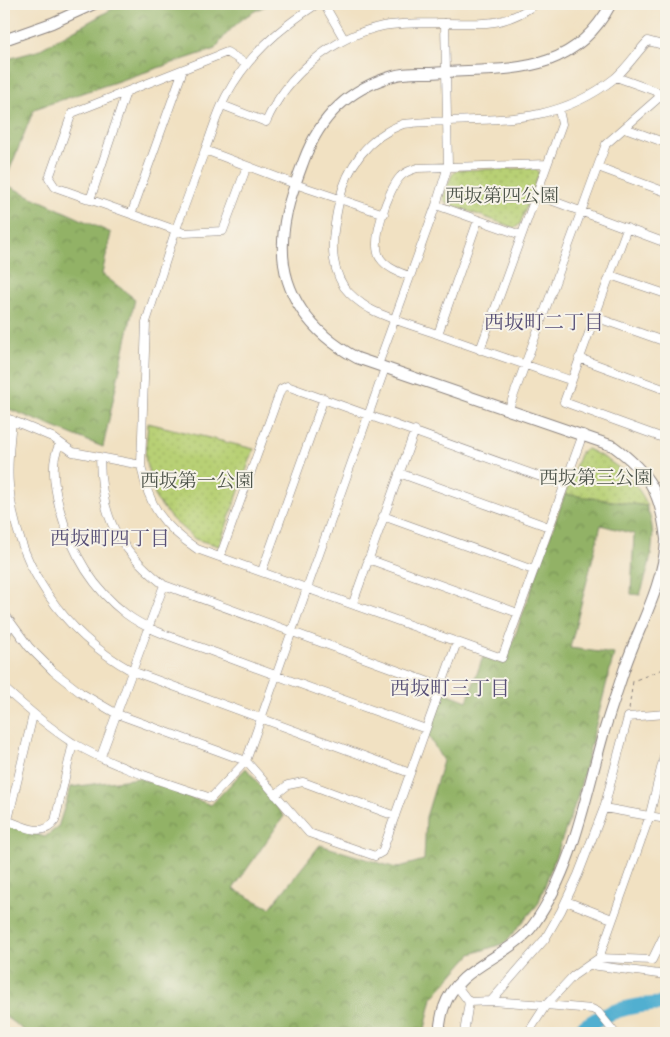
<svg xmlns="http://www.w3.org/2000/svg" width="670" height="1037" font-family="'Gentium Book Plus','Noto Serif JP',serif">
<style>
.forest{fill:url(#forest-crowns);stroke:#5a6a50}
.park{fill:url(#park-dots);stroke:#6d7958}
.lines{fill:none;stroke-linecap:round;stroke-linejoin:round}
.river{stroke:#51afd0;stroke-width:15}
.minor-casing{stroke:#8a827e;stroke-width:9}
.tertiary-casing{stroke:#8a827e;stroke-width:12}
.path{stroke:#8a827e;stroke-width:1;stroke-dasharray:4 4;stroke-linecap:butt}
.minor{stroke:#fff;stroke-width:8}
.tertiary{stroke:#fff;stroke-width:10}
.labels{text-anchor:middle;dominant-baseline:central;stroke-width:4;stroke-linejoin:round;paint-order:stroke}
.park-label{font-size:19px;fill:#4f564c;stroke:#f7f3e8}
.neighbourhood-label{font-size:20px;fill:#564e75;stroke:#f7f3e8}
</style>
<defs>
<pattern id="forest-crowns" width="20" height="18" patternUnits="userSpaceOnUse" patternTransform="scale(1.25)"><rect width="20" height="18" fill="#92b266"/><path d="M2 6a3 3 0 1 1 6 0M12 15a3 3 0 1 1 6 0" fill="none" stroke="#779055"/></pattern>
<pattern id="park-dots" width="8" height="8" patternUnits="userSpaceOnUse" patternTransform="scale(1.25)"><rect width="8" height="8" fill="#b8d075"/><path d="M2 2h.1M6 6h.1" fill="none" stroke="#9eb266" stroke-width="1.8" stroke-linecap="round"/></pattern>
</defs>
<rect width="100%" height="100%" fill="#f7f3e8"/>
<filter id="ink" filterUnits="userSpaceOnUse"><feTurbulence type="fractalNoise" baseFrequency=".02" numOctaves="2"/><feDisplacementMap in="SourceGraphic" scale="10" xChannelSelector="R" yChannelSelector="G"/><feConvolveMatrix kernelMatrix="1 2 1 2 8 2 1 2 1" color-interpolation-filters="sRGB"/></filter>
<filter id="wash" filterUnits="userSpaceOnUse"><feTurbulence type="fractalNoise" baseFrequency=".0096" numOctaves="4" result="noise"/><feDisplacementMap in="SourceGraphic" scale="20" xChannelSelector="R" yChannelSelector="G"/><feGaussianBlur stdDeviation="1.12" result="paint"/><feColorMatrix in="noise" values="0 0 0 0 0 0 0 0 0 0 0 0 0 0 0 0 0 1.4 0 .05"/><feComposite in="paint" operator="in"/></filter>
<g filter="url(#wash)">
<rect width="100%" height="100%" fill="#f1e1c2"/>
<!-- forest -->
<path class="forest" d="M121 4H271C247 12 229 28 215 49L34 109 4 184V60L37 51Z
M4 184 111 233 102 274 135 299 103 447 4 407Z
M565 494 646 506C660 536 649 566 640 595L631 594 634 534 601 525 570 648 614 654 577 799 538 904 505 943 471 954 432 998 424 1033H28L4 1016V825L45 837 58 827 71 787 139 778 211 805 246 768 284 816 233 889 270 908 320 845 396 868 424 860 426 817 443 761 428 735 444 692 467 701 483 657 505 664Z"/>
<!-- park -->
<path class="park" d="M536 168 539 173 520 224 515 228 446 203 443 197 452 175 457 170Z
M148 423 254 449 219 546 195 539 172 519 156 499 145 457Z
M587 449C615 462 634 477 648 506L565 494 581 452Z"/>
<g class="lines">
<!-- river -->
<path class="river" d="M576 1033C604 1011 631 1004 666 1004"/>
</g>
</g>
<g filter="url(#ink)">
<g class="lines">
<!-- minor casing -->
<g class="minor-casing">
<path id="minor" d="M324 4 344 39
M246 64 227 52 72 113 49 178 55 187 184 233 223 231 247 166
M616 77 666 95
M222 105 266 122C287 75 332 37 383 26 400 23 420 23 437 23 479 22 498 30 536 4
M625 128 666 143
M205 150C212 132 217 113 226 96 247 56 280 28 317 4
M598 167 666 192
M537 195 666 243
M90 200 126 92
M436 205 521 235
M132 212 183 70
M384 214 295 184 205 150 176 229 146 322 141 465C148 506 163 526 197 549L502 658 583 434
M627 228 564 402 666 439
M610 275 666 294
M409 276C398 272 387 268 380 258 370 242 388 190 400 177 404 172 411 170 417 168L547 164
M595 317 666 342
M438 334 478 220
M480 350 562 124 559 110
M579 358 666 390
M378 365 436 205 448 166 445 23
M570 380C526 365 481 350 437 334 415 326 391 320 370 309 360 303 351 296 344 287 327 260 333 231 339 202 347 166 368 137 403 124 482 115 547 132 615 78 627 68 637 52 648 41L666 46
M508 411 606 144 663 94
M4 417 52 437 73 452 141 465
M12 420C10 442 7 464 9 485 16 565 63 633 132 671L410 773
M60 444C49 461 55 491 60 510 71 550 92 588 126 614 151 633 186 641 216 653 285 679 355 704 426 729
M100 458C101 518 117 547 164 585L440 686
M399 473 549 527
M383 516 533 570
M220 557 281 389 287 386 563 485
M368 559 518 613
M262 571 324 398
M353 603 415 430
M4 613 29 647 53 671 81 693 117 714 246 761 309 833 375 856 382 852 457 642
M4 644 10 622
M4 688C26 708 48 727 73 743 115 768 165 782 211 798L246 761 385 368
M101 756 164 585
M275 795 288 785 303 782 395 816
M604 808 666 819
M4 819C20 825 43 839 55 821L73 743
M8 820 33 715
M566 901 612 919
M599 958 652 960 666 931
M591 965 666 975
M456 985 469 1002
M491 1001 545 939 561 911 578 875 604 808 628 717 666 714
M469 1002 491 1001 546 1005 573 976 599 958 649 818 666 748
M464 1033 469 1002
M528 1033 546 1005 592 1009 598 1012 615 1033"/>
</g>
<!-- tertiary casing -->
<g class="tertiary-casing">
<path id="tertiary" d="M611 4C570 80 503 67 431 73 419 73 405 72 393 76 348 89 320 117 304 160 294 187 284 212 283 241 280 294 312 334 357 358L613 446C650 473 661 494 666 539
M4 40 52 23 94 4
M439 1033C440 1025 441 1015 444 1007 458 965 510 958 534 924 573 869 585 798 603 735 609 714 617 692 624 670 638 628 663 587 666 541"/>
</g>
<!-- path -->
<path class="path" d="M629 709 633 681 666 668"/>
<!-- minor -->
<use href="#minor" class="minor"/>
<!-- tertiary -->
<use href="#tertiary" class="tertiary"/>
</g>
</g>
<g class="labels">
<!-- park labels -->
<g class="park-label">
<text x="502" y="195">西坂第四公園</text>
<text x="596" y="477">西坂第三公園</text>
<text x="197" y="480">西坂第一公園</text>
</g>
<!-- neighbourhood labels -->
<g class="neighbourhood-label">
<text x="544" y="321">西坂町二丁目</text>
<text x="110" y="537">西坂町四丁目</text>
<text x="450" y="687">西坂町三丁目</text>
</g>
</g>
<!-- margin -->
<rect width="670" height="1037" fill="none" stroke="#f7f3e8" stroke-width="20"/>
</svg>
